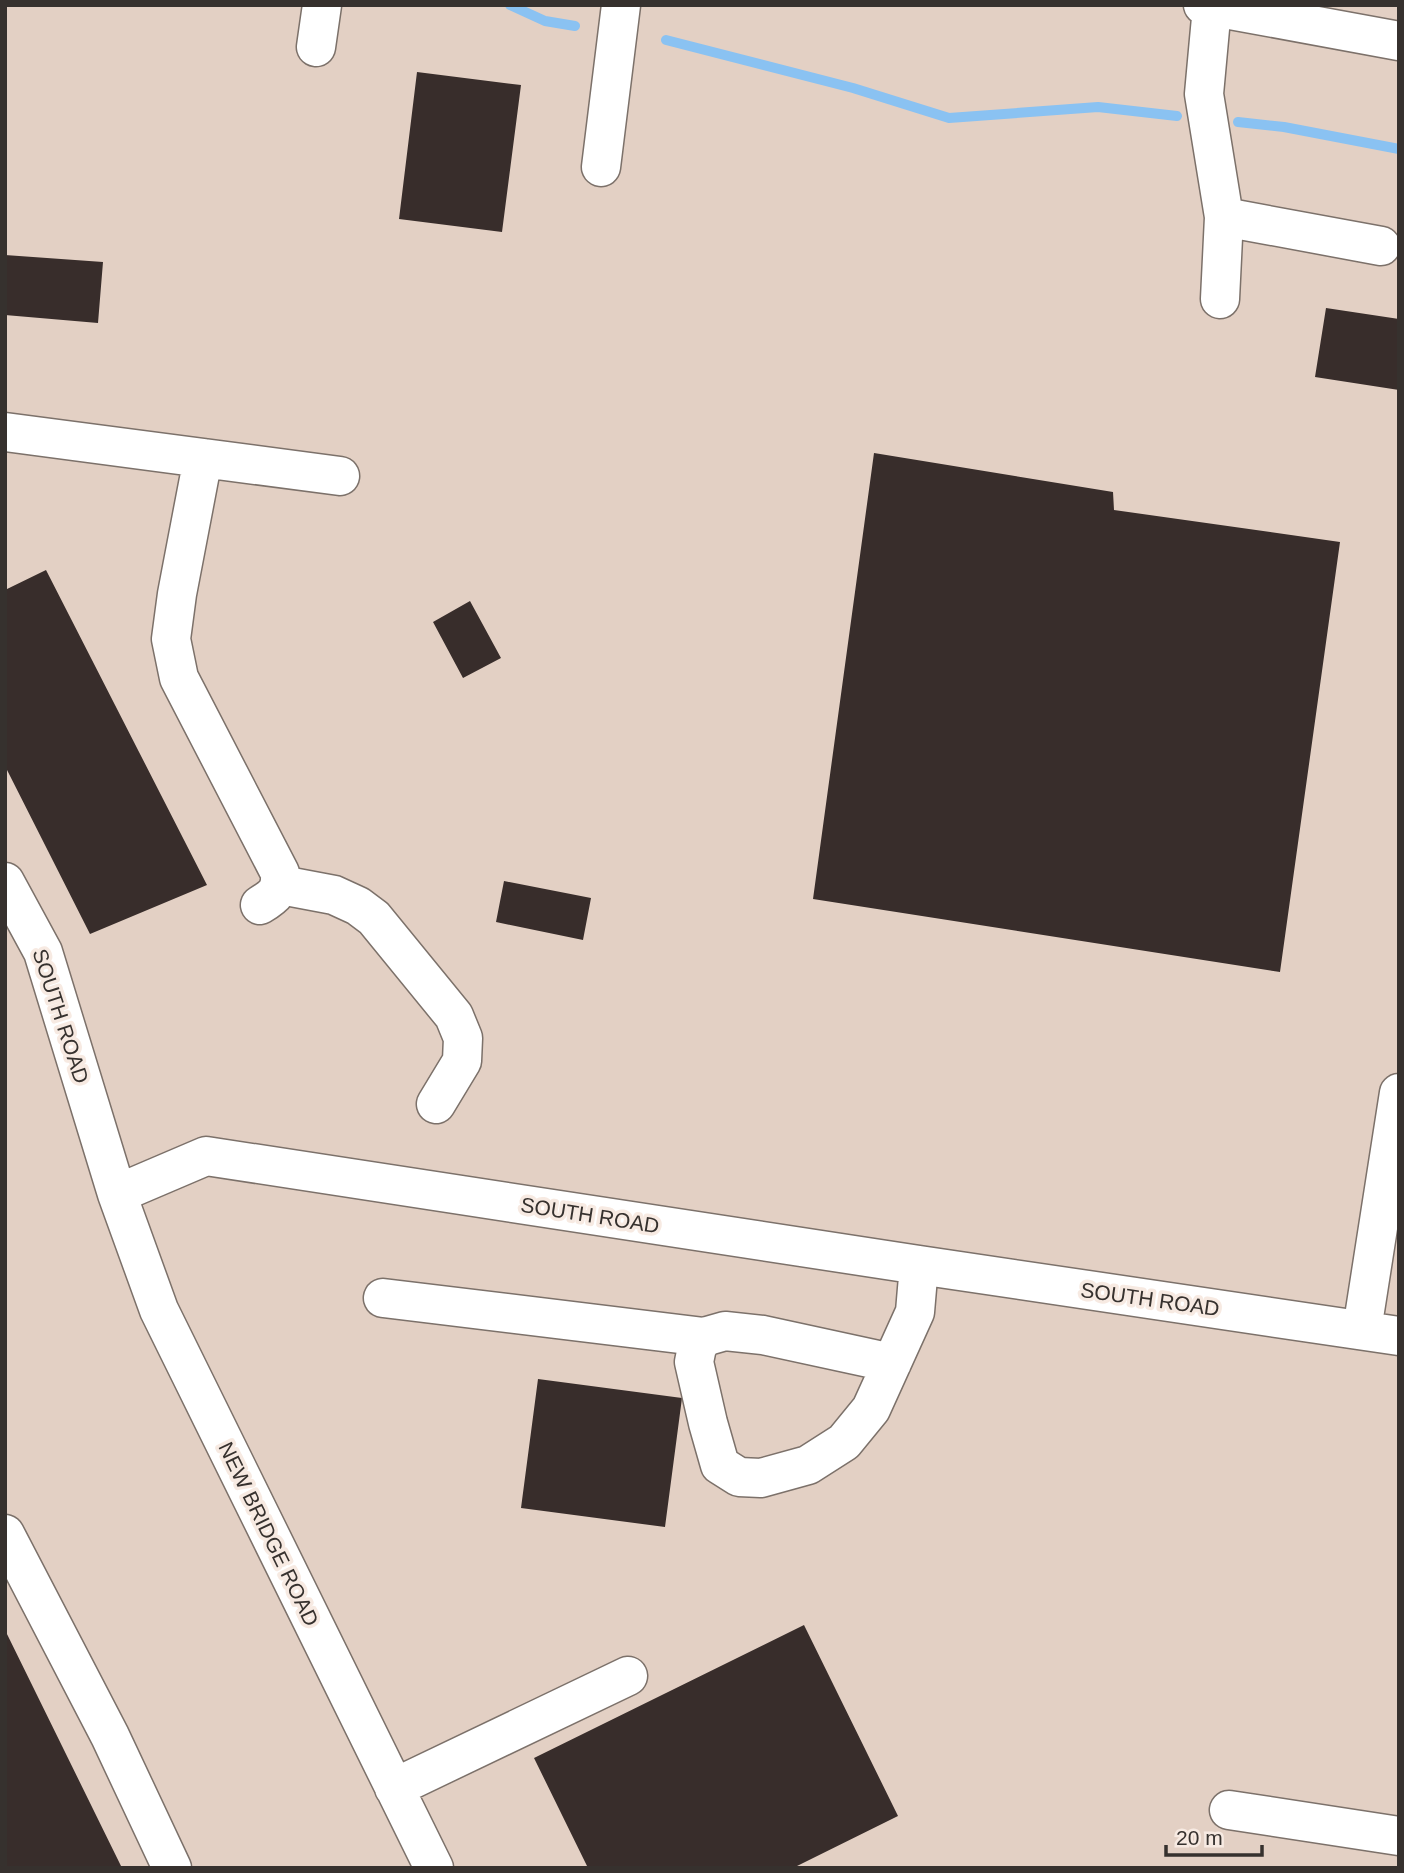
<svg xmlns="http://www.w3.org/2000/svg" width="1404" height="1873" font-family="Helvetica,sans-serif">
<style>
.built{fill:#e3d0c4}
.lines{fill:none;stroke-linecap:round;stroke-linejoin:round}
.stream{stroke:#8ac2f2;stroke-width:10}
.building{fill:#382d2b}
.minor-casing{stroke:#7c716a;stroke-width:41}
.minor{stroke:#fff;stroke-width:38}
.labels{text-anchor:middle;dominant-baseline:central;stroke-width:7;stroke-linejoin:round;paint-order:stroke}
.street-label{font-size:21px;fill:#36312e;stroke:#f7eae2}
</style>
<rect width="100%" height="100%" fill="#e9ddd5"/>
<!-- built -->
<path class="built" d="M5 5H1399V1868H5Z"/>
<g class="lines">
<!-- stream -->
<path class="stream" d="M510 5 545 21 575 26
M666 40 853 88 949 118 1098 107 1177 116
M1238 122 1284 127 1399 149"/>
</g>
<!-- building -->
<path class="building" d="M417 72 521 85 502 232 399 219Z
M5 255 103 262 98 323 5 315Z
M1326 308 1399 319V390L1315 377Z
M874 453 1113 492 1114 510 1340 542 1280 972 813 899Z
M46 570 207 885 90 934 5 766V590Z
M470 601 501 658 463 678 433 622Z
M504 881 591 898 583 940 496 922Z
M538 1379 682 1398 665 1527 521 1508Z
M804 1625 898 1816 793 1868H588L534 1758Z
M5 1630 122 1868H5Z"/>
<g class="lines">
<!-- minor casing -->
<g class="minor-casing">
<path id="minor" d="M1203 5 1399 41
M1212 7 1204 94 1224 217 1220 299
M316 47 322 5
M601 167 621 5
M1224 217 1381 246
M5 432 340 476
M203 458 177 594 171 639 179 678 280 873C281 891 275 896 260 905
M5 882 43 952 117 1194 159 1310 434 1868
M281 885 334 895 358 906 374 918 454 1016 463 1038 462 1061 436 1104
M117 1194 206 1156 919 1265 1399 1336
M383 1298 704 1337
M1362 1330 1399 1093
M892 1363 763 1335 725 1331 704 1337 697 1347 694 1362 708 1423 720 1465 739 1477 761 1478 808 1465 844 1442 871 1409 915 1312 919 1265
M5 1534 110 1736 172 1868
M394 1788 628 1676
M1229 1810 1399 1836"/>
</g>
<!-- minor -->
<use href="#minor" class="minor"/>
</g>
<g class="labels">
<!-- street labels -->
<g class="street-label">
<text transform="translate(61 1016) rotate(72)">SOUTH ROAD</text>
<text transform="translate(590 1215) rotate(9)">SOUTH ROAD</text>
<text transform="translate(1150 1299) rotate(8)">SOUTH ROAD</text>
<text transform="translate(269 1534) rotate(64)">NEW BRIDGE ROAD</text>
</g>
</g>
<!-- border -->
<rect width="1404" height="1873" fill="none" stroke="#36312e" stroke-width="14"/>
<!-- scale -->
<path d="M1166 1845v10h96v-10" fill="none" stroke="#36312e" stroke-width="3.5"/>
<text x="1176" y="1845" font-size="21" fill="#36312e" stroke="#f7eae2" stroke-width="5" paint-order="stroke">20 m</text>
</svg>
